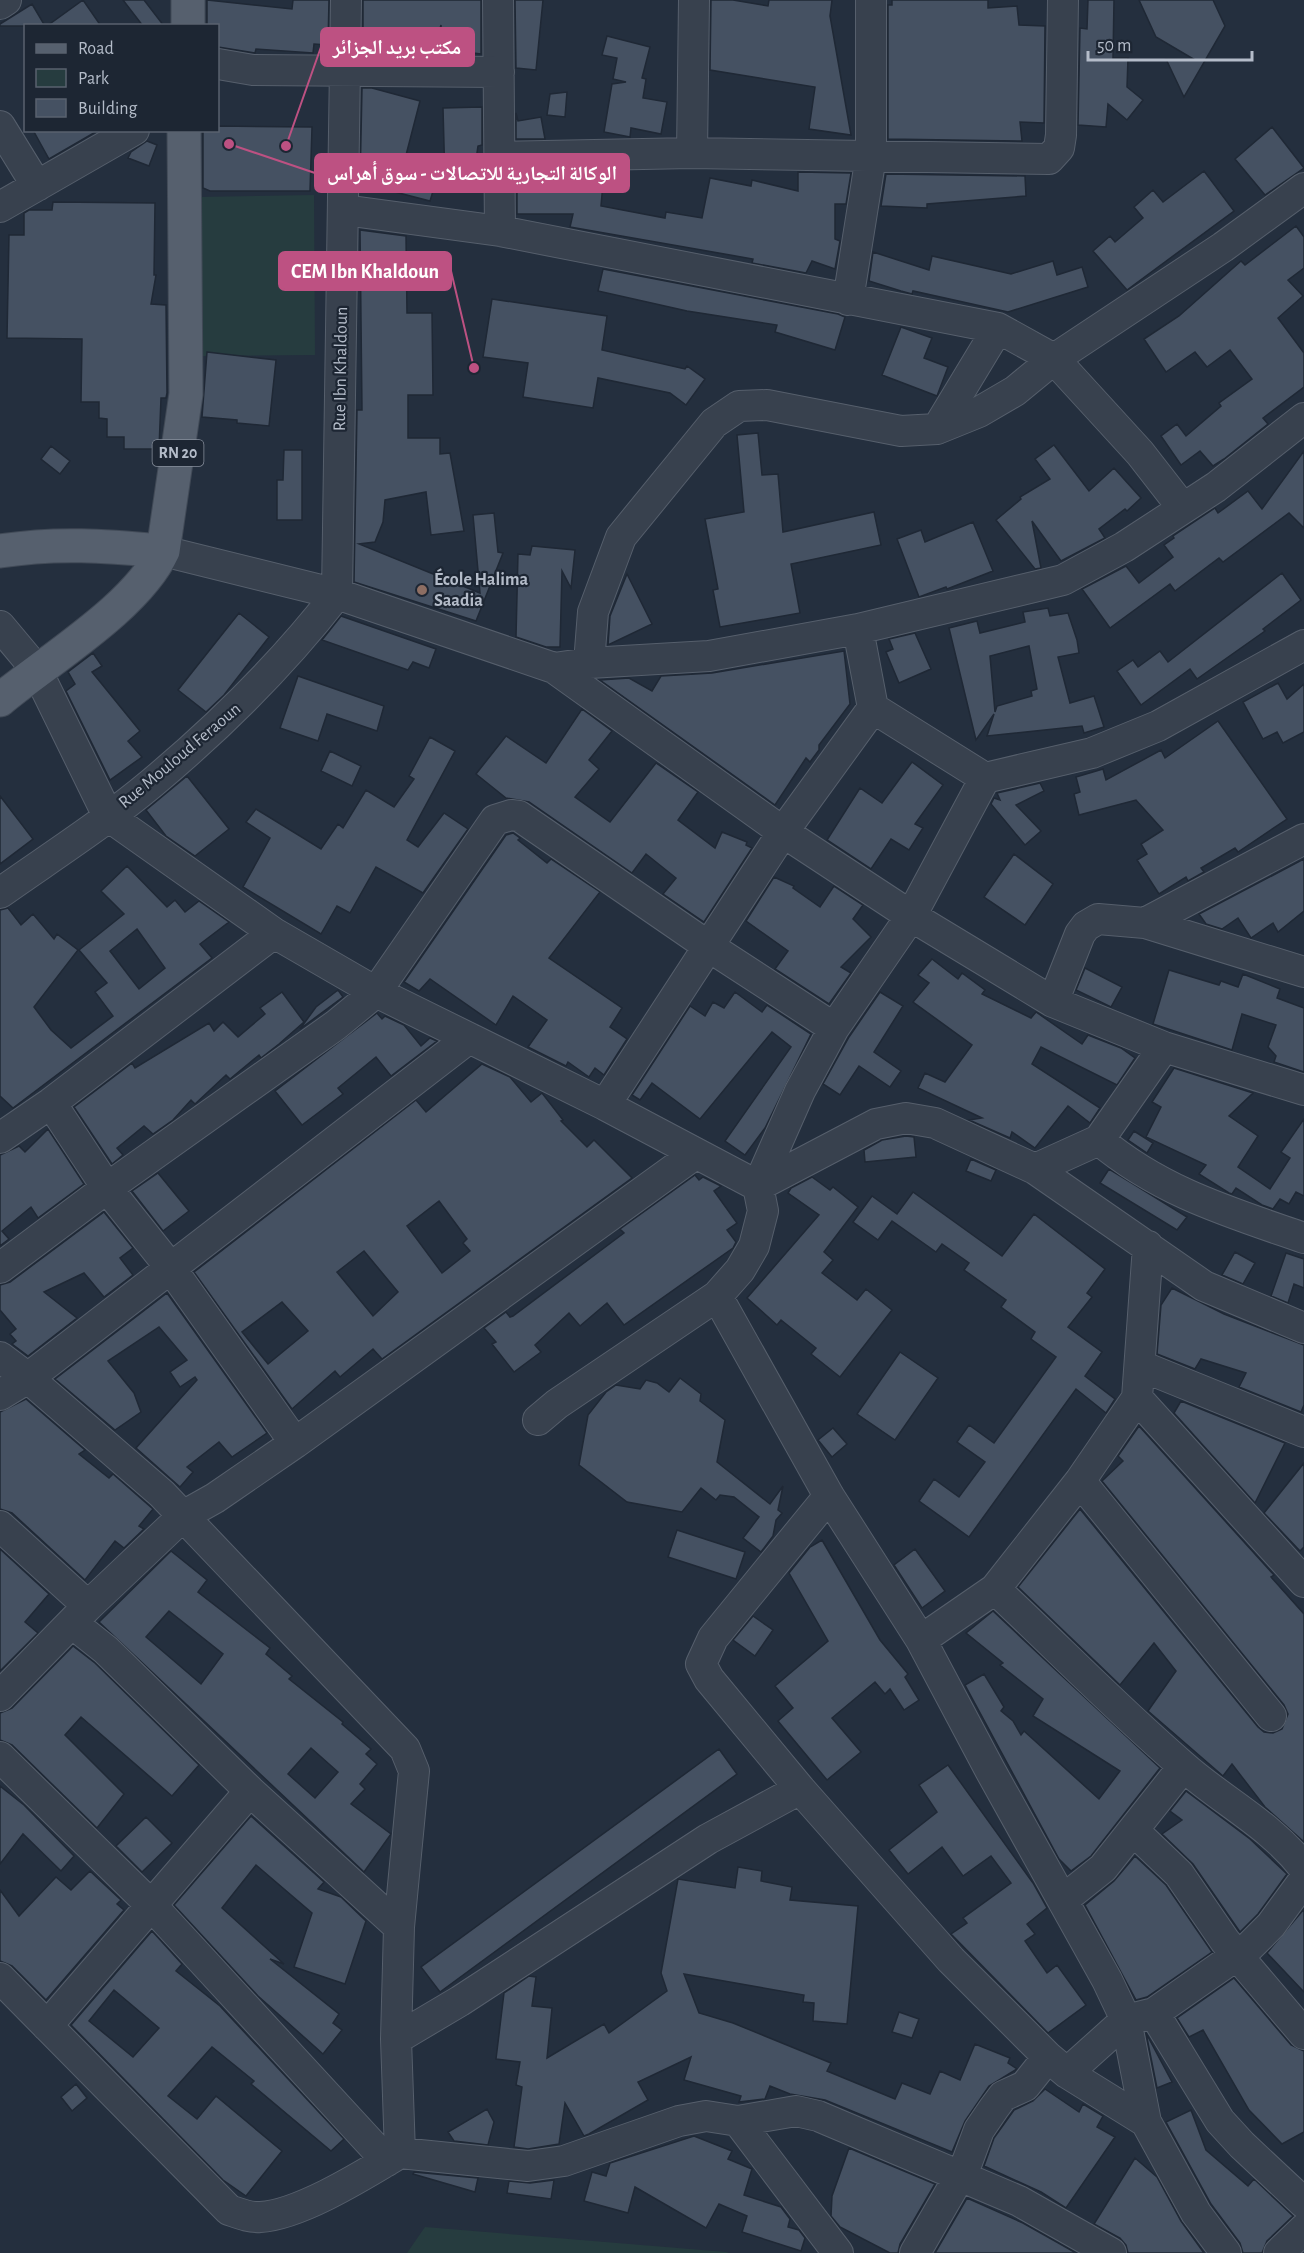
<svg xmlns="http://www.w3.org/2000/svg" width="1304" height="2253" font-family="'Alegreya Sans','Noto Naskh Arabic',sans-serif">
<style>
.green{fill:#263c3f}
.building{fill:#455162;stroke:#1f2835;stroke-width:1.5;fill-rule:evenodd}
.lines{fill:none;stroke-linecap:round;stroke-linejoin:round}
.minor-casing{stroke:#565f6c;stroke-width:32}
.major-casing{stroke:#414a57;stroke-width:35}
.minor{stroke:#38414e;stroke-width:30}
.major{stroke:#56606e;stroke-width:33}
.education-dot{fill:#8d6e63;stroke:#1d2633;stroke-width:2}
.labels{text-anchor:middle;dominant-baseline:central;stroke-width:4.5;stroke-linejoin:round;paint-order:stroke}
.shield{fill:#1d2633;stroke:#878f9c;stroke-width:1.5}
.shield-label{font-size:16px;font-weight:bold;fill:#b4bcc9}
.street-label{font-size:18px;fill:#b4bcc9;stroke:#1d2633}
.poi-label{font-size:18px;font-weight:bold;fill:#b4bcc9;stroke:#1d2633;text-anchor:start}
.leader{fill:none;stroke:#bd5182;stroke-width:2}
.callout-dot{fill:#bd5182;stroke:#1d2633;stroke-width:2}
.callout{fill:#bd5182;stroke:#bd5182;stroke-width:2}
.callout-label{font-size:20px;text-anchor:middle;font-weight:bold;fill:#fff}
</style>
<rect width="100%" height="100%" fill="#242f3e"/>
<!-- green -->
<path class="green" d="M314 195 315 355 201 356 199 197Z
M425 2227 726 2252 729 2253H407Z"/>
<!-- building -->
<path class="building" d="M83 0 101 26H47Z
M123 0H144L164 26H143Z
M207 0 292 9 293 0H329L328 45 314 44 313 53 256 49 255 53 218 47V26H207Z
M363 0H481V54L442 49 441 25 434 49 414 47V51L363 47Z
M515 0H543L536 70 516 68Z
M711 0H733L768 6 769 0H832L830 16 851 135 809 129 815 87 710 70Z
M892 0H988V8L1017 6 1019 25 1045 26 1044 123 1020 122 1022 141 888 139V5H892Z
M1088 0H1114L1113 58H1128L1127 87 1143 100 1127 120 1108 104 1106 127 1078 125 1080 28 1087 29Z
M1139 0H1213L1225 26 1184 97 1166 59 1195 60 1156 37Z
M32 4 45 26H0V24Z
M607 36 650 47 642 78 646 79 643 98 667 102 661 134 631 128 630 137 604 132 612 84 626 82 613 79 617 58 602 55Z
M362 88H372L420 101 405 159 440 168 430 201 360 183Z
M567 92 565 117 547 115 550 94Z
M482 107V145L478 146 472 186 445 182 443 108Z
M516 113 518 121 541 117 545 139H516Z
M218 126 312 127 310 191H210L203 188V130H218Z
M1272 127 1304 168 1265 195 1235 159Z
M33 130H99L49 159Z
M147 141 157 145 149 166 128 158 131 152Z
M1204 171 1234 211 1127 290 1093 251 1110 236 1115 242 1143 218 1134 207 1153 190 1163 202Z
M604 172 601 206 665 218 666 212 702 218 710 178 751 186 752 180 798 191V172L851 173 846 204H835V239L840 241 835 269 812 261 806 273 752 263 753 259 570 227 573 214H517V174Z
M886 174 1025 176 1026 196 927 204V208L881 206Z
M53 202 155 203 154 275H156L151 304 166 305 167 393 166 398H161L159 449H124V437H107V419L99 418V402H81L82 339 7 338 9 235H24V213L29 210H52Z
M1296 226 1304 237V268L1288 280 1303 296 1278 318 1304 353V387L1263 418 1268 424 1224 459 1213 466 1200 451 1181 465 1161 436 1177 424 1186 436 1221 406 1219 403 1252 379 1230 350 1207 367 1195 352 1166 372 1144 339 1179 316 1241 261 1245 265Z
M360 230 406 236 407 313H432L433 395H408V438H440V454L450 453 464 531 431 535 426 492 385 500 383 522 375 542 359 544 480 593 473 515 494 513 498 552 503 553 476 621 354 582 357 410H362Z
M873 252 929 270 932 256 1011 274 1053 261 1057 275 1082 267 1088 287 1008 312 913 291 912 294 901 291 869 281Z
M603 269 838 314 845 317 835 350 775 332 777 325 687 311 598 291Z
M492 299 607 316 602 350 685 369 687 366 705 379 686 405 670 393 598 378 593 408 523 397 528 363 483 357Z
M901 327 932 338 924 358 948 367 937 396 882 375Z
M207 352 276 360 269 426 237 423V420L202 417Z
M758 433 762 475 778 474 783 532 874 512 881 545 791 564 800 613 720 627 713 590 718 589 705 519 744 512 737 435Z
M1054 445 1089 491 1114 468 1141 498 1127 511 1125 509 1099 529 1105 538 1061 561 1032 521 1041 568 1035 569 996 520 1021 499 1020 497 1050 479 1035 459Z
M51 446 70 461 60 474 41 459Z
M284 450H302V520H277V480H283Z
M1304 451V528L1289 513 1223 562 1219 558 1175 591 1170 584 1110 628 1082 589 1126 566 1139 583 1173 557 1164 545 1174 538 1173 536 1215 508 1218 513 1248 491 1262 509Z
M973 522 993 571 947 589 946 587 919 597 897 539 921 530 925 542Z
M532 546 575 550 571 588 562 571 560 647H546L516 637 518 554 530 555Z
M1282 573 1301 600 1263 629 1265 631 1197 679 1190 669 1141 705 1117 671 1133 660 1138 667 1160 651 1168 662Z
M627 574 652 624 608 645 610 616Z
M1048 608 1050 616 1068 613 1077 640 1079 653 1058 657 1070 703 1094 696 1104 727 1084 733 1082 726 987 736 994 714 976 740 949 628 977 621 980 633 1025 622 1023 612ZM1029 646 1037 689 1031 691 1032 696 997 706 995 712 990 656Z
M239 613 269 637 224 695 206 712 178 690Z
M341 616 436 649 429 668 413 662 408 670 322 640Z
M915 633 931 669 899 683 886 652 893 649 889 639Z
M844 651 850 704 819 745V750L810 762 806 758 775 805 600 680 629 678 652 691 661 676 712 673Z
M93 653 102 666 92 672 140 731 128 741 142 757 110 780 66 691 75 684 68 672Z
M298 676 384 706 377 731 327 714 318 741 280 728Z
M1278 683 1287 699 1304 684V732L1283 743 1277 732 1263 739 1243 702Z
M582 709 612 731 589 760 599 769 575 797 610 822 656 763 698 792 678 820 715 848 722 832 747 842 746 845 752 848 704 922 663 894 676 878 646 854 632 873 529 802 506 798 476 774 506 736 546 763Z
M1218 721 1287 819 1238 852 1235 848 1201 868 1204 872 1188 881 1186 877 1159 894 1137 860 1147 854 1141 844 1163 830 1136 800 1079 815 1074 794 1080 792 1076 777 1103 769 1106 780 1161 750 1165 758Z
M430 737 455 751 407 840 418 847 444 813 468 829 423 893 376 867 350 913 337 906 321 934 243 887 270 838 246 822 256 809 321 849 338 824 343 828 366 790 394 807 414 779 409 776Z
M330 751 361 766 352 786 321 771Z
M912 762 943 785 915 824 923 828 909 850 891 839 871 869 827 840 860 788 882 803Z
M187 776 229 829 195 856 166 836 146 810Z
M1040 783 1044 791 1016 805 1041 831 1025 845 991 804 994 798 1000 800 997 793Z
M0 796 33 839 0 864Z
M513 833 520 838 518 840 547 863 551 859 600 892 549 958 622 1008 610 1027 627 1039 604 1075 595 1068 589 1077 568 1062 566 1066 528 1047 547 1020 513 996 496 1025 430 979 419 991 404 982 506 835Z
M1014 854 1053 884 1025 925 984 897Z
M1304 859V911L1278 932 1273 923 1251 938 1238 918 1222 929 1206 924 1199 914Z
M127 866 167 907 175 900 185 912 199 901 229 922 200 944 212 958 13 1108 0 1096V910L8 908 21 925 33 914 54 939 57 934 78 950 34 1007 51 1030 71 1048 113 1016 95 992 107 983 79 950 124 914 101 891ZM137 929 165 968 139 989 110 951Z
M774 877 794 886 793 888 820 907 834 886 863 905 853 919 871 937 841 967 851 973 829 1004 775 969 788 951 746 921Z
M932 959 958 979 962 973 985 990 982 994 1031 1018 1036 1012 1082 1044 1088 1035 1121 1048 1135 1058 1117 1085 1041 1047 1032 1064 1100 1108 1090 1123 1068 1106 1035 1148 1012 1132 1010 1138 969 1120 982 1118 918 1088 925 1073 945 1082 972 1045 913 1002 929 983 918 975Z
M1085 968 1122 987 1111 1007 1076 990Z
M1169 970 1219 985 1221 981 1238 987 1243 974 1280 989 1277 998 1304 1008V1072L1274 1062 1276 1056 1268 1047 1276 1025 1242 1014 1232 1050 1153 1024Z
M338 990 343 997 300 1029 316 1007Z
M282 992 304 1022 279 1044 261 1058 259 1055 230 1079 226 1075 195 1104 191 1100 173 1120 153 1134 144 1126 117 1148 123 1155 112 1164 74 1107 132 1063 135 1068 209 1023 214 1031 223 1022 238 1037 265 1014 260 1008Z
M735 992 762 1012 767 1005 811 1034 765 1128 745 1155 725 1141 791 1047 772 1032 700 1119 652 1083 640 1100 632 1095 690 1006 705 1016 713 1002 724 1008Z
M880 992 903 1006 874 1052 901 1071 890 1087 859 1066 840 1095 823 1084 849 1037Z
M377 1013 382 1019 385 1016 404 1025 421 1046 430 1038 437 1041 391 1076 376 1057 338 1088 343 1094 302 1125 275 1091Z
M482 1064 510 1077 531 1102 542 1093 563 1120 561 1121 587 1147 594 1140 632 1178 382 1359 373 1349 340 1377 335 1371 292 1409 194 1272 416 1100 426 1112ZM439 1201 467 1239 463 1243 470 1251 442 1273 407 1226ZM364 1251 398 1292 373 1316 337 1272ZM282 1302 308 1331 268 1364 242 1332Z
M1174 1068 1253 1093 1229 1116 1258 1136 1238 1167 1270 1189 1290 1158 1281 1152 1304 1119V1196L1296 1192 1289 1204 1280 1199 1273 1209 1262 1205 1236 1188 1232 1194 1229 1193 1199 1174 1206 1165 1146 1137 1161 1107 1152 1102Z
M48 1129 84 1184 38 1218 31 1207 2 1231 9 1239 0 1246V1155L19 1146 25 1152Z
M1134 1131 1153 1143 1147 1153 1128 1140Z
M906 1136 914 1137 916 1157 865 1162 864 1150 882 1140Z
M971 1159 996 1170 991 1181 966 1171Z
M1109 1169 1187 1217 1177 1230 1100 1183Z
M158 1173 189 1211 163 1231 132 1191Z
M695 1175 699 1180 703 1177 721 1186 714 1191 737 1223 727 1230 736 1242 733 1248 624 1325 607 1303 580 1326 569 1313 535 1345 541 1352 514 1372 492 1344 496 1342 484 1328 506 1312 510 1317 513 1316 624 1233 620 1229Z
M812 1177 830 1190 833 1187 858 1207 824 1252 833 1260 822 1273 857 1300 866 1289 892 1310 840 1377 811 1354 816 1348 781 1320 777 1325 747 1298 819 1215 788 1193 791 1188Z
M913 1192 1002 1256 1034 1214 1105 1269 1087 1293 1092 1297 1068 1327 1102 1352 1085 1376 1115 1399 1106 1413 1076 1389 969 1537 919 1501 934 1479 959 1497 985 1462 957 1442 969 1425 994 1443 1056 1357 1031 1339 1035 1332 1001 1307 1006 1300 964 1270 969 1263 942 1244 936 1252 892 1221 878 1240 853 1222 872 1196 897 1214Z
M104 1212 133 1248 120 1258 133 1275 104 1297 84 1273 44 1292 77 1318 28 1356 12 1344 16 1341 10 1334 16 1329 0 1310V1285L10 1282Z
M1235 1252 1255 1263 1243 1284 1222 1275Z
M1286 1253 1304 1259V1288L1294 1284 1288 1303 1271 1296Z
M1172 1288 1224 1314 1304 1345V1405L1301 1412 1239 1387 1246 1373 1201 1359 1195 1369 1157 1354 1161 1305Z
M167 1293 267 1433 232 1457 219 1442 187 1467 193 1472 180 1487 136 1448 197 1380 195 1377 180 1387 170 1372 187 1360 159 1327 108 1361 134 1393 141 1412 115 1430 55 1379Z
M900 1352 938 1378 895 1440 857 1414Z
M680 1378 701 1394 700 1401 725 1420 717 1462 770 1504 783 1486 778 1510 782 1513 776 1520 773 1536 761 1552 743 1538 759 1517 734 1497 720 1495 716 1500 701 1488 682 1512 627 1502 579 1465 588 1415 606 1392 616 1385 640 1389 646 1380 657 1383 669 1392Z
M26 1399 85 1450 79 1454 109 1478 113 1474 153 1509 139 1526 144 1529 124 1548 115 1541 85 1580 12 1513 0 1509V1412Z
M1181 1401 1285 1443 1255 1503 1174 1413Z
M1139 1426 1274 1575 1271 1577 1304 1614V1842L1265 1807 1232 1764 1223 1776 1148 1711 1176 1671 1154 1643 1120 1685 1018 1587 1080 1509 1258 1727 1264 1732 1273 1733 1282 1729 1288 1714 1284 1705 1102 1481 1123 1461 1118 1456Z
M833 1428 847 1444 832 1457 818 1440Z
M1304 1463V1547L1300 1551 1264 1513Z
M677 1530 745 1552 736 1579 668 1557Z
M822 1540 880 1640 908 1674 905 1677 919 1700 904 1710 890 1689 885 1694 875 1682 832 1718 861 1752 827 1780 778 1721 793 1708 775 1686 828 1641 789 1573 810 1547Z
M0 1549 49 1594 25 1622 38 1633 0 1671Z
M915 1549 945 1591 922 1608 894 1565Z
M171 1551 207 1580 198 1592 270 1648 266 1654 292 1676 289 1679 343 1722 342 1724 371 1749 366 1754 377 1764 360 1784 365 1789 351 1804 391 1834 364 1872 99 1622ZM169 1611 223 1654 201 1684 146 1637ZM311 1748 338 1772 315 1798 288 1774Z
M993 1611 1160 1768 1091 1856 1071 1871 1059 1859 965 1685 984 1674 1004 1707 1001 1711 1013 1721 1021 1735 1024 1731 1099 1799 1120 1771 1033 1716 1043 1699 1000 1665 1003 1663 966 1633Z
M753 1616 773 1630 755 1656 733 1640Z
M73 1646 95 1663 199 1765 172 1796 81 1717 65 1735 124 1794 97 1828 12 1745 0 1740V1713L12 1708Z
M719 1749 737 1774 440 1992 421 1967Z
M948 1765 1033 1883 1047 1908 1027 1924 1035 1934 1025 1941 1047 1973 1057 1965 1086 2005 1048 2033 951 1934 967 1923 963 1918 1011 1883 991 1856 963 1876 942 1847 908 1874 889 1850 937 1812 919 1785Z
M0 1786 24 1805 74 1856 61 1871 23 1834 0 1864Z
M1186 1791 1250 1839 1287 1874 1258 1914 1240 1932 1193 1864 1162 1834 1182 1820 1170 1811Z
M251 1816 324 1882 318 1889 341 1897 366 1921 345 1984 294 1967 312 1913 256 1865 222 1908 284 1964 270 1959 339 2014 333 2023 342 2030 323 2054 258 1996 174 1905Z
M146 1817 172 1843 142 1872 116 1846Z
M1135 1856 1166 1885 1212 1952 1147 1997 1136 2000 1085 1905 1114 1881Z
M738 1867 762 1871 761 1881 792 1887 790 1900 858 1906 847 2024 813 2021 814 2003 803 2002 804 1995 684 1974 699 2013 733 2023 831 2063 827 2071 895 2099 902 2083 930 2094 940 2071 960 2080 975 2044 1010 2058 1008 2063 1017 2069 989 2086 965 2121 952 2152 825 2100 790 2094 770 2086 765 2099 739 2102 741 2096 684 2080 691 2057 638 2082 648 2100 589 2134 584 2136 565 2103 559 2144 528 2149 514 2147 522 2087 516 2085 520 2062 496 2059 504 1993 529 1976 536 1977 532 2006 552 2008 547 2058 604 2024 609 2033 667 1991 661 1973 678 1879 735 1888Z
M90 1871 121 1900 117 1904 124 1910 46 2000 12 1966 0 1961V1890L19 1916 56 1877 71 1890Z
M1304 1909V1992L1267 1953Z
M152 1931 182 1964 176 1971 220 2006 344 2139 331 2151 251 2084 254 2081 212 2047 168 2096 197 2119 216 2096 282 2151 246 2196 223 2180 71 2025ZM114 1990 159 2028 133 2057 89 2021Z
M1234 1978 1291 2045 1304 2051V2132L1282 2144 1249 2110 1203 2030 1189 2037 1177 2018Z
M899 2012 919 2019 912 2038 892 2032Z
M1146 2033 1172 2082 1157 2088Z
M76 2084 87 2098 72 2111 61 2097Z
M1045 2089 1079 2112 1083 2104 1103 2116 1097 2127 1115 2137 1066 2208 1041 2192 984 2166 994 2138 1014 2110 1033 2101Z
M487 2109 494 2122 488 2145 454 2141 448 2132Z
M1191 2110 1206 2150 1248 2186 1254 2179 1293 2216 1267 2241 1262 2253H1243L1240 2243 1211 2204 1166 2122Z
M694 2136 732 2151 728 2159 752 2169 744 2195 781 2207 790 2219 788 2227 799 2230 805 2238 801 2251 742 2232 747 2216 719 2204 706 2228 635 2187 628 2213 584 2201 592 2172 606 2176 610 2163Z
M849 2148 935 2184 900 2244 898 2253H890L840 2227 831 2216 832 2196Z
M1135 2158 1157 2177 1181 2221 1204 2253H1128L1126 2245 1120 2238 1094 2224Z
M414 2172 478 2178 475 2192 413 2174Z
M554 2180 551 2199 507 2193 509 2181 530 2183Z
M967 2198 1023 2223 1076 2253H935Z"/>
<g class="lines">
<!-- minor casing -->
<g class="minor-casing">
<path id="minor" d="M498 0 500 231
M0 4 6 0
M218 64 253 70 499 72
M0 126 37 186
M692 153 694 0
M499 157 692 153 1049 159 1059 148 1061 135 1063 0
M0 207 134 130
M344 210 500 231 998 328 1054 359 1140 453 1182 507
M848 300 871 156V0
M937 429 998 328
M163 551 337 594 554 668 589 663 709 656 858 629 1063 580 1124 547 1216 487 1304 418
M0 626 36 669 108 816 274 933 376 992 605 1105 758 1186 876 1124 906 1118 935 1123 1035 1169 1204 1286 1304 1328
M858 629 873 708 985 778
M589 663 593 612 621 537 714 423 739 406 767 405 901 431 937 429 979 412 1015 391 1054 359 1223 247 1304 188
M554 668 783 832 911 916 1053 1002 1164 1047 1304 1090
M0 893C51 857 104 823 152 783 220 726 282 665 337 594L346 0
M1145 923 1304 972
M1053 1002 1080 934 1086 926 1098 919 1145 923 1304 839
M51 1103 107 1188 170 1267 295 1443
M605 1105 783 832 873 708
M0 1138 51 1103 274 933
M1099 1140C1161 1192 1229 1212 1304 1238
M1035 1169 1099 1140 1164 1047
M0 1268 107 1188 336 1025 376 992 495 820 511 815 519 816 708 946 834 1028
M717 1296 829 1496 921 1640 990 1770 1107 1980 1126 2020 1146 2122 1196 2213 1226 2253
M0 1357 28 1378 162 1494 405 1749 414 1771 399 1927 396 2039 400 2153C365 2174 300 2215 260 2217 250 2218 238 2213 229 2210L0 1978
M1141 1366 1304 1432
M0 1395 28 1378 469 1038
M1137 1398 1304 1582
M538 1420 557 1404 717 1296 740 1270 754 1246 763 1211 758 1186 800 1091 834 1028 911 916 985 778 1092 753 1158 726 1304 645
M1080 1481 1271 1716
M0 1526 88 1606
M995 1589C1057 1647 1117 1709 1182 1765 1222 1801 1270 1824 1304 1868
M72 1623 106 1650 250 1791 399 1927
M921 1640 995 1589 1080 1481 1137 1398 1148 1246
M0 1696 88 1606 183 1516 215 1498 295 1443 695 1154
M0 1757 152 1906 387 2161
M800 1789 709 1679 701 1664 713 1638 829 1496
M1134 1831 1179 1874 1225 1941 1304 2034
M1064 1899 1103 1868 1183 1767
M1154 2013 1220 2121 1242 2145 1304 2203
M47 2026 250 1791
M396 2039 460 2001 708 1839 800 1789 951 1960 1048 2057 1067 2073 1146 2122
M1067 2073 1126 2020 1154 2013 1250 1946 1271 1925 1304 1880
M738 2121 838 2253
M400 2153 528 2166 564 2161 679 2121 706 2116 738 2121 796 2111 818 2116 1019 2201 1111 2253
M915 2253 966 2165 979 2130 994 2108 1003 2096 1025 2086 1048 2057
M1279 2253 1304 2229"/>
</g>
<!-- major casing -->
<g class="major-casing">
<path id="major" d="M188 0V26
M0 551C58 542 105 546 163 551
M0 700C49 659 136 608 163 551L186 394 184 130"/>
</g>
<!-- minor -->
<use href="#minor" class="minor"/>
<!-- major -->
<use href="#major" class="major"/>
</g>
<!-- markers -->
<circle class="education-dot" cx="422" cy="590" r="6"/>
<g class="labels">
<!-- shield labels -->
<rect class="shield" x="152.5" y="440" width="51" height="26" rx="4.5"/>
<g class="shield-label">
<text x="178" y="453">RN 20</text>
</g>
<!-- street labels -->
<g class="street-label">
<text transform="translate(341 369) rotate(-89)">Rue Ibn Khaldoun</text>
<text transform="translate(180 756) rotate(-40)">Rue Mouloud Feraoun</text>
</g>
<!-- poi labels -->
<g class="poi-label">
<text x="434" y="580">École Halima<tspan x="434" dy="21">Saadia</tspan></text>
</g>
</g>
<!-- callouts -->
<path class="leader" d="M286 146L321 47M229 144L315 173M474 368L451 271"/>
<g class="callout-dot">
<circle cx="286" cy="146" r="6"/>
<circle cx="229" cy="144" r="6"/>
<circle cx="474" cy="368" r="6"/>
</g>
<g class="callout">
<rect x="321" y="28" width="153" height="38" rx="6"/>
<rect x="315" y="154" width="314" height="38" rx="6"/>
<rect x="279" y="252" width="172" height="38" rx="6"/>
</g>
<g class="callout-label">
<text x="397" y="54">مكتب بريد الجزائر</text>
<text x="472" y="180">الوكالة التجارية للاتصالات - سوق أهراس</text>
<text x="365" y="278">CEM Ibn Khaldoun</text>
</g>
<!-- legend -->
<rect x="24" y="24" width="195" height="108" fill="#1d2633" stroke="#59626f" stroke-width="1.5"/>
<rect x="36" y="44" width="30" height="9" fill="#56606e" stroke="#59626f" stroke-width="1.5"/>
<text x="78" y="54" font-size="18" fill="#b4bcc9">Road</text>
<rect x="36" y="69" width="30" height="18" fill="#263c3f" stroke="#59626f" stroke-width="1.5"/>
<text x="78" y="84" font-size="18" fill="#b4bcc9">Park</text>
<rect x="36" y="99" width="30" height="18" fill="#455162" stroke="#59626f" stroke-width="1.5"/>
<text x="78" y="114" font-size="18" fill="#b4bcc9">Building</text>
<!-- scale -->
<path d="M1088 51v9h164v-9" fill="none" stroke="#b4bcc9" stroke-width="3"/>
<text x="1097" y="51" font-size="18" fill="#b4bcc9" stroke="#1d2633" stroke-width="4.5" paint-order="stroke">50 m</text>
</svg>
